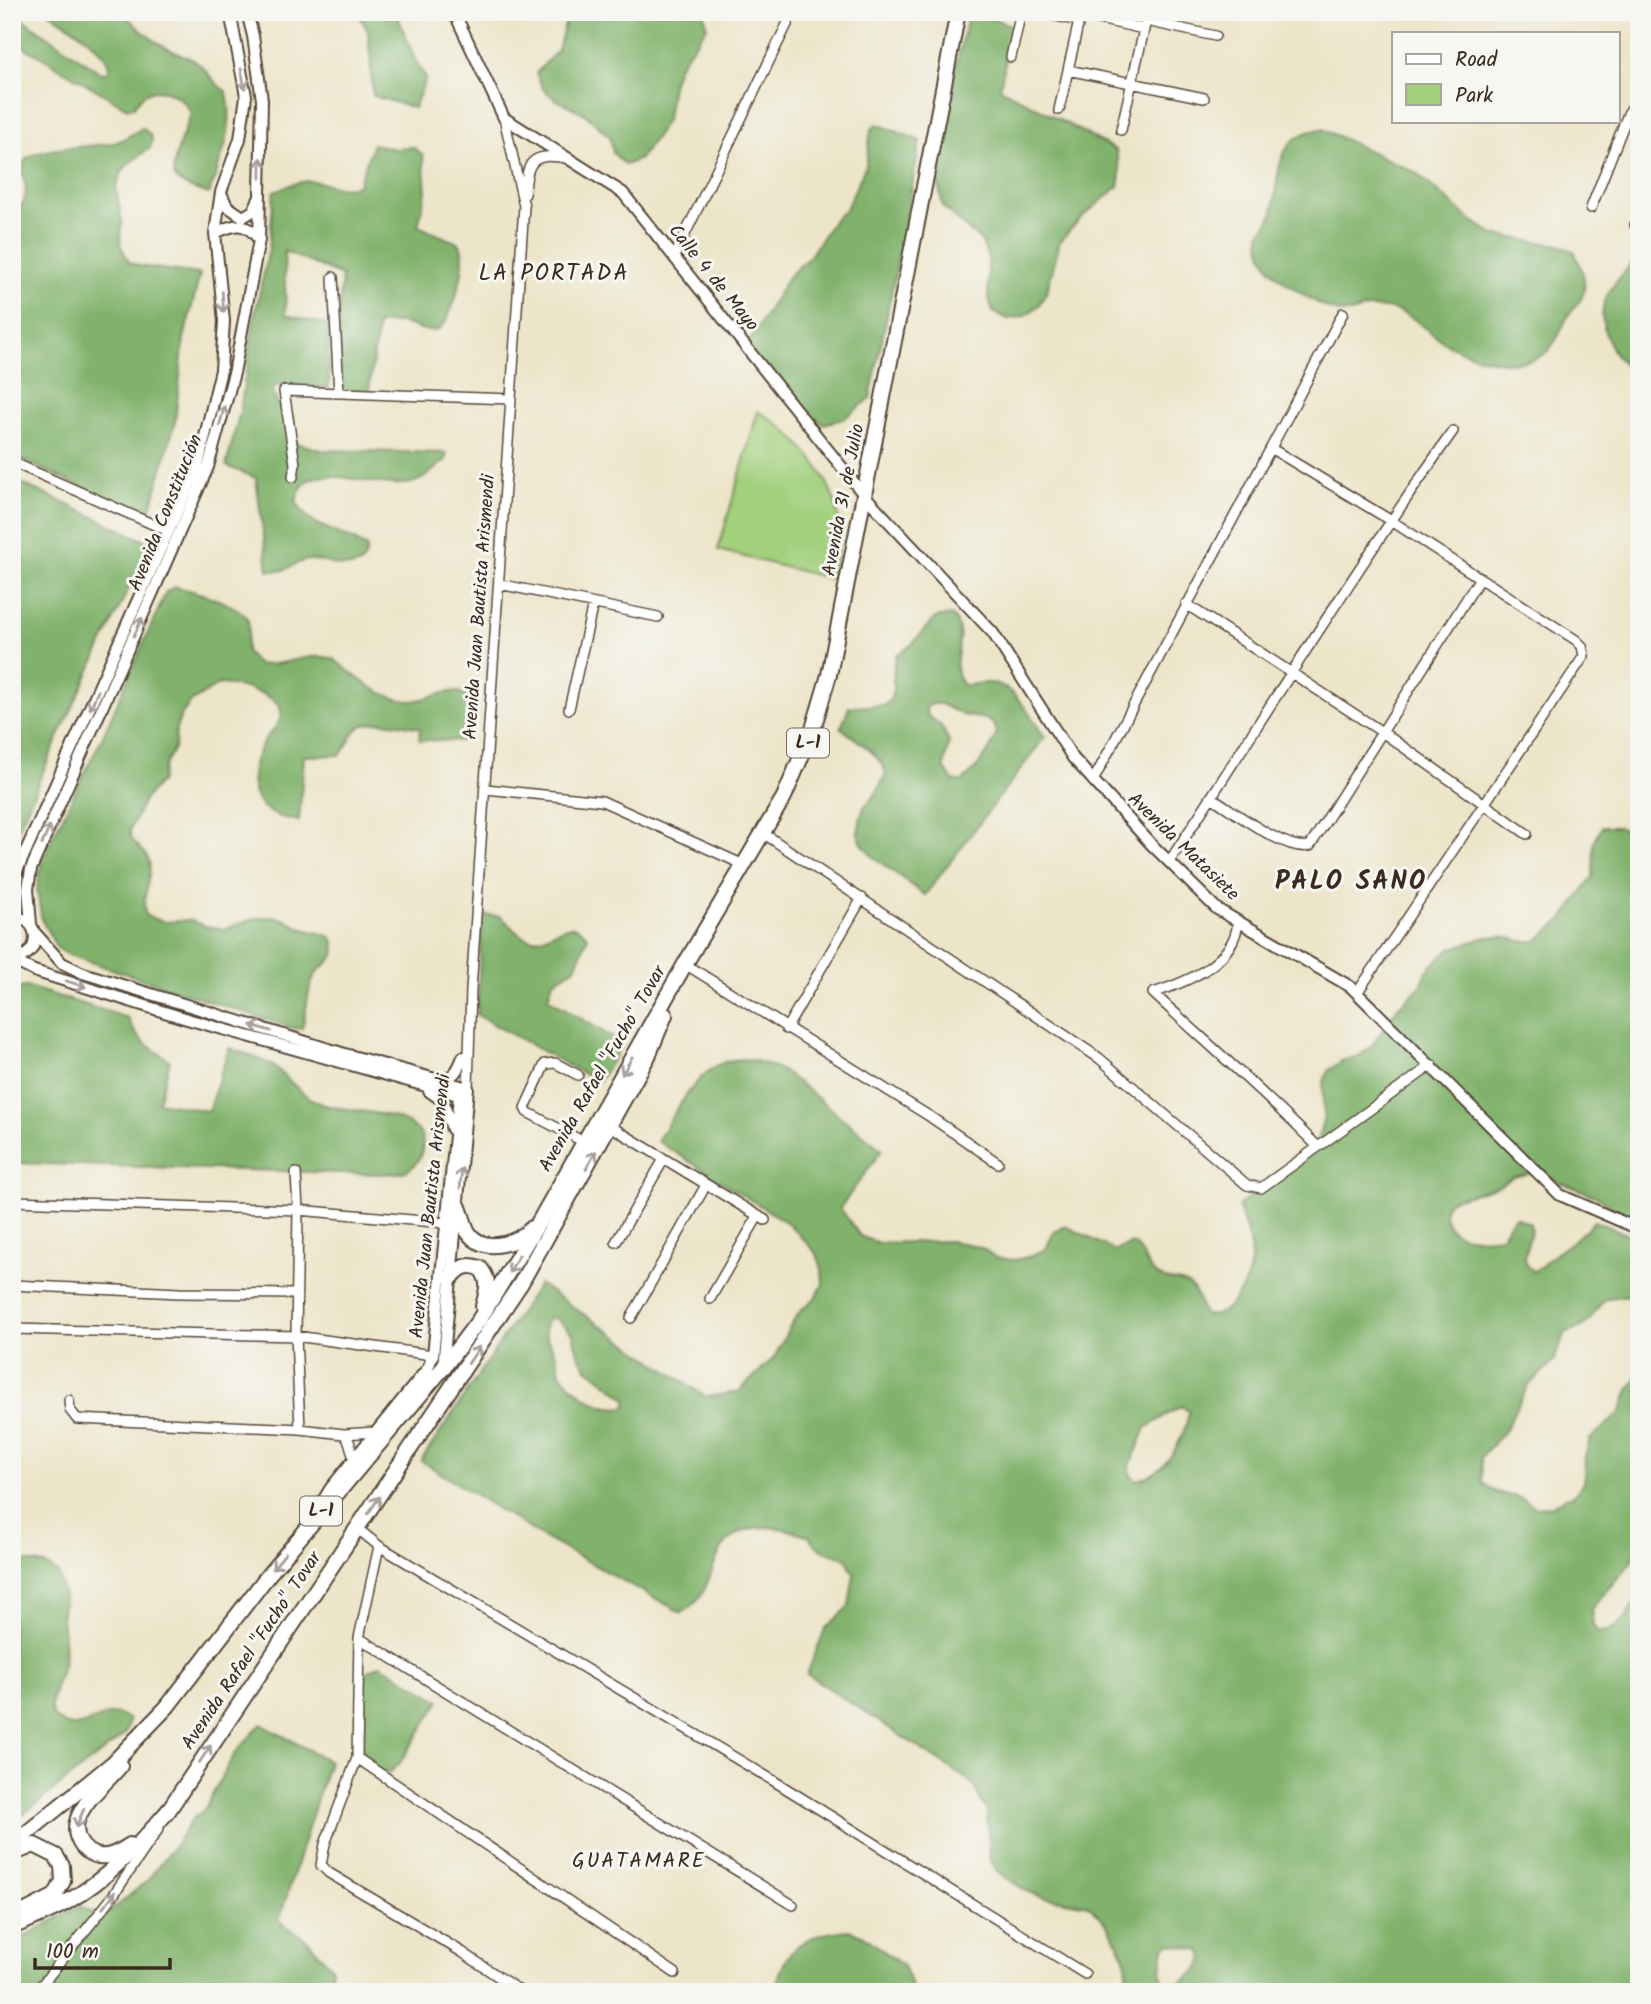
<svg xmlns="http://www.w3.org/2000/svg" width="1651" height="2004" font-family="Kalam,sans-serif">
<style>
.green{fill:#a2d07d;stroke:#6e7d4e;stroke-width:2}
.forest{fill:#81b26c;stroke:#5e6e45;stroke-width:2;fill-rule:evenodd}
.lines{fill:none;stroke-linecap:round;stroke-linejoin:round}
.minor-casing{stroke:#564638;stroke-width:12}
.tertiary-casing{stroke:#564638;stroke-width:14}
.primary-casing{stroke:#564638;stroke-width:18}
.minor{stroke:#fff;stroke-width:9}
.tertiary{stroke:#fff;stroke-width:10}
.primary{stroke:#fff;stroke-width:14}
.oneway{stroke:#a79f9a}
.labels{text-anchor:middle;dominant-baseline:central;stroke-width:6;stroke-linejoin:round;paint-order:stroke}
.shield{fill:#f6f6f2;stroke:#73675e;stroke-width:2}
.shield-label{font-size:18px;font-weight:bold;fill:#3b2a1e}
.street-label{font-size:19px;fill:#3b2a1e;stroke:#f6f6f2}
.neighbourhood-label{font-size:21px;letter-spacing:2px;fill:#3b2a1e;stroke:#f6f6f2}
.quarter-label{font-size:23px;letter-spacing:2px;fill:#3b2a1e;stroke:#f6f6f2}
.district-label{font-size:26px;font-weight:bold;letter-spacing:2px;fill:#3b2a1e;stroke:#f6f6f2}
</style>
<rect width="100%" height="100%" fill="#f6f6f2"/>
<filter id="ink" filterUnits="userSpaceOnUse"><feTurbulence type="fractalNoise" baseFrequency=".0143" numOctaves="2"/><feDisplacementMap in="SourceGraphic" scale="14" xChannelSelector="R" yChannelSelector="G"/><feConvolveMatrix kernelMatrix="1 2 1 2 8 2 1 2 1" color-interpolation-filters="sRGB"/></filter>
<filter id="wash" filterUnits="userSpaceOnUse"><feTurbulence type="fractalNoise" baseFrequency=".00686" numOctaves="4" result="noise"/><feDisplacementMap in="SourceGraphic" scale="28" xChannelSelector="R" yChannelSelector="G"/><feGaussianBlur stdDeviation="1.57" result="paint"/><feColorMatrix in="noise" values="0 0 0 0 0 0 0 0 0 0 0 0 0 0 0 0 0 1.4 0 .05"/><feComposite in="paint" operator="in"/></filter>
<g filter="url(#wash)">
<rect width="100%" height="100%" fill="#ede5c9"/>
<!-- green -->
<path class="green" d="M758 411C800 435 838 482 840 531 840 547 835 564 831 579L718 550Z"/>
<!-- forest -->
<path class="forest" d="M12 12 101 73 109 72C112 49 66 25 49 12H122C138 28 154 43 175 52 183 56 192 57 199 64 210 73 213 84 226 91 237 125 220 161 209 194 199 190 181 187 175 177 168 167 187 125 191 114 185 97 162 84 145 94 140 97 137 102 134 107L127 108 12 40Z
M357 12H396L415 60 426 78 414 108 373 96 368 31Z
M571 12H704L707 27 678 67 672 85 667 118 659 132 640 159 625 165 613 153 610 137 585 114 555 99 543 89 536 73 558 50 566 20Z
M969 12H976L1012 26 1000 88 1116 150 1120 170 1119 186 1082 217 1060 241 1047 291 1039 305 1025 316 1008 319 993 312 988 294V258L982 242 943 207 936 173 943 157V119Z
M877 124 920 141 904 231 870 399 843 419 824 424 802 411 747 346 788 277 810 256 833 221 846 209 866 165 871 130Z
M143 128 151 136 152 141 150 148 127 165 120 176 116 188 122 222 120 244 129 262 139 266 200 274 184 338 175 423 148 518 12 455V209L23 204C32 184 17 175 24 162 32 146 95 147 113 143 123 141 133 133 143 128Z
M1322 129 1415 172 1466 216 1494 235 1559 245 1574 251C1580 265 1589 282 1582 297 1578 305 1570 310 1567 318 1560 331 1556 345 1544 354 1519 373 1463 356 1439 339 1426 329 1411 314 1395 310 1385 307 1373 307 1363 309 1358 311 1353 313 1348 313 1334 313 1320 305 1309 298 1283 282 1259 268 1260 235 1264 227 1272 219 1273 211 1279 175 1275 134 1322 129Z
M373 144 396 149 413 147 423 155 426 192 418 226 460 244C462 250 463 254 463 260 463 275 451 325 437 330 425 334 412 324 400 323 393 322 385 324 378 324L369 390 350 392 341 386 338 318 342 276 284 251 286 315 329 325V388L279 384 273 388C274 403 282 409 293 418L296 443 321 450 447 453 446 460C435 467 428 478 415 482 386 491 334 469 311 479 302 483 299 492 296 501 310 532 343 529 367 548 366 553 366 560 361 563 349 573 325 560 311 560 291 560 291 575 268 570L256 478 226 466 240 411 254 319 269 249 274 191C284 188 296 182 307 181 326 180 337 193 358 185Z
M1639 255V372C1625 368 1617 359 1611 347 1589 302 1612 288 1639 255Z
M12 479 150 543 58 738 12 843Z
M175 587C189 589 241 605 247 618 252 628 245 641 246 651L257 664C283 668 307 651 334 659 355 677 382 699 410 701 429 702 467 675 471 708 472 718 468 731 467 741L419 740 420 728C401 725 369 715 355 731 349 739 347 748 340 755L304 756 299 821C290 819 280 818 273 814 243 797 250 762 266 738 271 731 280 725 281 716 285 694 234 684 219 684L191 702 181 715 176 729 175 746 164 767 161 781 144 800 130 830 131 838C135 844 142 849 146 855 157 870 139 897 146 916L166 922 191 920 207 927 224 929 256 918 272 917 287 920 302 929 327 935 333 939C341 965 322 960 314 977 307 989 307 1012 302 1028L295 1029 69 955 57 948 42 921 37 891 39 874 52 838 101 740 166 592Z
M951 615C972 635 945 664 963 685 974 685 986 681 996 684 1018 690 1032 720 1045 737L925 895 872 856 861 842 858 833 861 816 864 807 876 794 886 773C880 754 856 740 841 728L849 707 885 705 890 700 893 690 894 663 897 655 911 645 935 618ZM933 704H941L963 715 986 719 993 724 997 732C992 749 976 771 962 781H953L944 767 949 741 941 726 927 715 926 707Z
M1602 827H1619L1639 841V1226L1597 1197 1536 1172 1513 1177 1499 1186 1454 1199 1448 1203 1444 1212C1447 1242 1477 1239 1501 1236 1507 1230 1508 1223 1515 1217L1530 1223C1535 1241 1514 1256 1533 1271 1543 1267 1546 1260 1555 1254 1570 1243 1582 1235 1594 1221L1639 1239V1294L1608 1298 1602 1302 1588 1322 1582 1327 1566 1332 1553 1362 1528 1386 1504 1431 1481 1457 1482 1483 1496 1492 1520 1498 1535 1507 1552 1506 1566 1497 1574 1495 1584 1482 1585 1456 1590 1439 1620 1413 1629 1390 1639 1375V1553L1591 1609 1593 1626 1598 1632C1619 1633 1630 1611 1639 1594V1992H1123L1127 1973 1125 1957 1110 1929 1100 1916 1088 1905 1042 1897 1027 1891 998 1873 990 1859 987 1811 971 1782 807 1674 825 1629 849 1606 854 1574 846 1558C830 1554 817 1551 809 1536 778 1525 739 1518 720 1552 712 1566 709 1586 699 1598 695 1604 688 1608 682 1613L546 1539 421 1461 539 1284 706 1397 738 1392 774 1358 792 1323 802 1309 814 1299 823 1285 822 1269 817 1254 789 1224 657 1141C691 1087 716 1031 789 1075L882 1150 840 1208 860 1236 877 1243 950 1241 967 1244 982 1248 996 1258 1014 1260 1031 1256 1046 1249 1053 1233 1066 1226 1115 1251 1132 1243C1144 1249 1144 1264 1154 1273 1164 1283 1179 1278 1190 1286 1198 1292 1199 1306 1205 1315 1229 1320 1250 1281 1251 1260 1251 1241 1244 1224 1238 1206L1315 1148 1324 1117 1323 1085 1328 1071 1342 1061 1359 1056 1372 1046 1397 1008 1421 986 1427 971 1439 958 1452 948 1486 937 1504 936 1520 941H1536L1563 919 1593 877 1594 842ZM556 1318 573 1334 578 1354 586 1367 627 1399 626 1407C600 1412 576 1392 560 1374 559 1369 559 1362 557 1357 551 1343 540 1334 548 1319ZM1182 1406 1189 1412C1184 1439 1166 1476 1136 1480L1130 1474V1466L1146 1428ZM1170 1944 1201 1950 1204 1957C1198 1972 1180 1989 1163 1982L1161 1972 1164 1948Z
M482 915 500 916C511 924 516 937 531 939 551 942 568 911 588 937L575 968 553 982 548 998 623 1044 598 1082 477 1015Z
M28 987 128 1018C134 1039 153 1049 170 1061L158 1102 208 1111 229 1048C244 1054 266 1059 278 1070 293 1083 304 1099 325 1105 349 1113 446 1110 418 1160 409 1176 392 1173 375 1174L12 1163V988Z
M12 1559 45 1565 58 1573C60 1582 64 1592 64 1600 64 1606 61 1611 62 1616 63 1631 66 1645 64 1660 62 1675 50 1692 51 1708 51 1713 54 1718 59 1721 82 1739 109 1700 129 1720L128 1728 124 1735 12 1823Z
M381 1665 440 1701 399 1764 389 1773 373 1769C352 1741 360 1710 362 1678L368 1671Z
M261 1724 329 1761 279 1921 309 1942 332 1968 329 1992H12V1943L80 1906 102 1917 146 1882 178 1841 193 1818 204 1810 235 1753Z
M849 1930 864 1936 903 1966 914 1992H771C778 1983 779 1975 783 1966 795 1938 820 1933 849 1930Z"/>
</g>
<g filter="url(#ink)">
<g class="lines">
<!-- minor casing -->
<g class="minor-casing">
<path id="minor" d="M1037 12 1079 21
M1080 15 1144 29
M1146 21 1215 36
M1011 57 1021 12
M1068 70 1204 98
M1059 110 1081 12
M1121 130 1148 12
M525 194C526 161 533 152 566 158
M1591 208 1628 114 1631 109 1639 108
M1635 225 1639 218
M674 257 793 12
M333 277 339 393
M1272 449 1390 520 1576 640 1582 646 1584 656 1357 993
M12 462 168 531
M293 477 295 464 284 391 511 399
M499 584 658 617
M1186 604 1382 732 1527 834
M569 709 593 604
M1093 781 1343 313
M486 789 602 801 744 865
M1211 797C1234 811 1285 852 1310 846L1480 578
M763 833 1099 1058 1247 1185 1261 1188 1432 1065
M1169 862C1263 718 1354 572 1453 431
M1238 921C1235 963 1187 982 1153 993 1208 1044 1265 1093 1318 1147
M685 964 929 1116 998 1163
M786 1029 862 898
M578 1075 555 1063 545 1064 525 1108 527 1112 584 1142
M468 1088 471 990 524 206 504 118
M610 1126 765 1220
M296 1173 298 1210 296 1336 300 1429
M12 1201 298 1210 446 1223
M616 1242 664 1159
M12 1285 179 1293 296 1294
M710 1299 758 1216
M631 1318 706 1185
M12 1329 296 1336 433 1355
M69 1400 70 1410 77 1419 300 1429 344 1434 376 1432
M344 1434 349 1441 354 1459
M358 1529 379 1546 774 1781 1085 1974
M379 1546 359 1638 357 1758 675 1973
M359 1638 793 1905
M357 1758 325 1844 321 1865 329 1873 462 1952 521 1992
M36 1992 110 1900 159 1828"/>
</g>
<!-- tertiary casing -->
<g class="tertiary-casing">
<path id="tertiary" d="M454 12 504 118 623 193 864 495 993 633 1073 758 1151 844 1217 909 1351 987 1560 1195 1639 1229
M222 195 227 206 243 217 253 211 259 199
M215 233C235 224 245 220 259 240
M12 882 198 465 221 370 224 321 215 233 221 192 240 139 246 96 230 12
M12 917C42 916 43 959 12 958
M31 924 28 889 31 869 208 467 234 373 259 240 262 100 253 36 247 12
M36 934 62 963 83 973 345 1054 468 1088 443 1368
M12 960 34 971 187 1019 465 1097
M440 1080C454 1078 458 1070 463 1057
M429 1091 443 1101 452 1129
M318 1509 330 1489 428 1368 433 1355 460 1086"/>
</g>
<!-- primary casing -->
<g class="primary-casing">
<path id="primary" d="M458 1205C462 1214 464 1224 468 1232 483 1255 516 1244 532 1228
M451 1278C460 1267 467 1263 480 1268 491 1281 487 1291 483 1306
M120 1766C107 1782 86 1798 78 1818 72 1834 81 1853 99 1856 110 1858 121 1851 130 1845
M12 1845 113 1763 167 1707 269 1574 443 1368 479 1320 540 1220 685 964 784 797 813 729 829 675 958 12
M12 1854 34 1845 56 1856 62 1866 63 1881 55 1896 20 1914
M12 1927C30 1919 50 1912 67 1902 107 1879 138 1846 168 1811L521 1283 648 1056 665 1015"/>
</g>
<!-- minor -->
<use href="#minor" class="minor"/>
<!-- tertiary -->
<use href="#tertiary" class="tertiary"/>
<!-- primary -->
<use href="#primary" class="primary"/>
</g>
<!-- one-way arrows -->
<defs><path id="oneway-shaft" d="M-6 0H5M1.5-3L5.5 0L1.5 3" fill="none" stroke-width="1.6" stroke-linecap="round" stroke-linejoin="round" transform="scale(1.75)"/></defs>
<g class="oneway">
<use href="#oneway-shaft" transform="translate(243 79) rotate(79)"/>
<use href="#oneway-shaft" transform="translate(261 168) rotate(-89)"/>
<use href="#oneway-shaft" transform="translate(223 302) rotate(86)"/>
<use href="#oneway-shaft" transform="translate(222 416) rotate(-75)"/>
<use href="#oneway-shaft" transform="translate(138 627) rotate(-66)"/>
<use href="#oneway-shaft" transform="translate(94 700) rotate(114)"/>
<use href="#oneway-shaft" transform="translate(46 835) rotate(-66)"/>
<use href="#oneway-shaft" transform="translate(76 984) rotate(17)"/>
<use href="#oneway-shaft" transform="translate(261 1028) rotate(-163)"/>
<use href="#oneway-shaft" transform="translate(627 1066) rotate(120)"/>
<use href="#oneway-shaft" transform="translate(591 1160) rotate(-61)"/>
<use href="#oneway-shaft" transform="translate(461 1178) rotate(-85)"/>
<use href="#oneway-shaft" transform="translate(514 1264) rotate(120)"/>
<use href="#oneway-shaft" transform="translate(474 1355) rotate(-56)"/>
<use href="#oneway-shaft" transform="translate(374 1505) rotate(-56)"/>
<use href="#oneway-shaft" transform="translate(279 1561) rotate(129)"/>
<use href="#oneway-shaft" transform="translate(205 1754) rotate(-56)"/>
<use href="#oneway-shaft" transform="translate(80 1818) rotate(113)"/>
<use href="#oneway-shaft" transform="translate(109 1900) rotate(-53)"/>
</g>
</g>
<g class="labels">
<!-- shield labels -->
<g class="shield">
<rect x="787" y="728.5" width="42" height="29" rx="5"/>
<rect x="300" y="1496.5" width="42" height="29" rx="5"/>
</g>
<g class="shield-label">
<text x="808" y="743">L-1</text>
<text x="321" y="1511">L-1</text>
</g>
<!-- street labels -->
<g class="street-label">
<text transform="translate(713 278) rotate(51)">Calle 4 de Mayo</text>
<text transform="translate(844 500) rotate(-79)">Avenida 31 de Julio</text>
<text transform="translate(166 513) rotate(-68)">Avenida Constitución</text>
<text transform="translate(480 607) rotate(-86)">Avenida Juan Bautista Arismendi</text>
<text transform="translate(1183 847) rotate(44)">Avenida Matasiete</text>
<text transform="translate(603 1069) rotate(-60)">Avenida Rafael "Fucho" Tovar</text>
<text transform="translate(431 1206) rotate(-84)">Avenida Juan Bautista Arismendi</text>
<text transform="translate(252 1651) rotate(-56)">Avenida Rafael "Fucho" Tovar</text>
</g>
<!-- neighbourhood labels -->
<g class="neighbourhood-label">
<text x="639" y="1861">GUATAMARE</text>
</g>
<!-- quarter labels -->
<g class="quarter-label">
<text x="554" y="274">LA PORTADA</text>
</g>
<!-- district labels -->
<g class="district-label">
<text x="1351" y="882">PALO SANO</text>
</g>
</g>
<!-- margin -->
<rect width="1651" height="2004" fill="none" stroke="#f6f6f2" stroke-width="42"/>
<!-- legend -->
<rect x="1392" y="32" width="228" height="91" fill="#f6f6f2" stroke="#aba49d" stroke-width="2"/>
<rect x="1406" y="54" width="35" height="10" fill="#ffffff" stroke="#aba49d" stroke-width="2"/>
<text x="1455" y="66" font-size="21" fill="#3b2a1e">Road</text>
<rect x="1406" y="84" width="35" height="21" fill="#a2d07d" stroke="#aba49d" stroke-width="2"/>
<text x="1455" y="102" font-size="21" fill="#3b2a1e">Park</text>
<!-- scale -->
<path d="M35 1958v10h135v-10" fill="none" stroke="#3b2a1e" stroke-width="3.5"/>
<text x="46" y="1958" font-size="21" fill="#3b2a1e" stroke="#f6f6f2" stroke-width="5" paint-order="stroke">100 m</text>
</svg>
